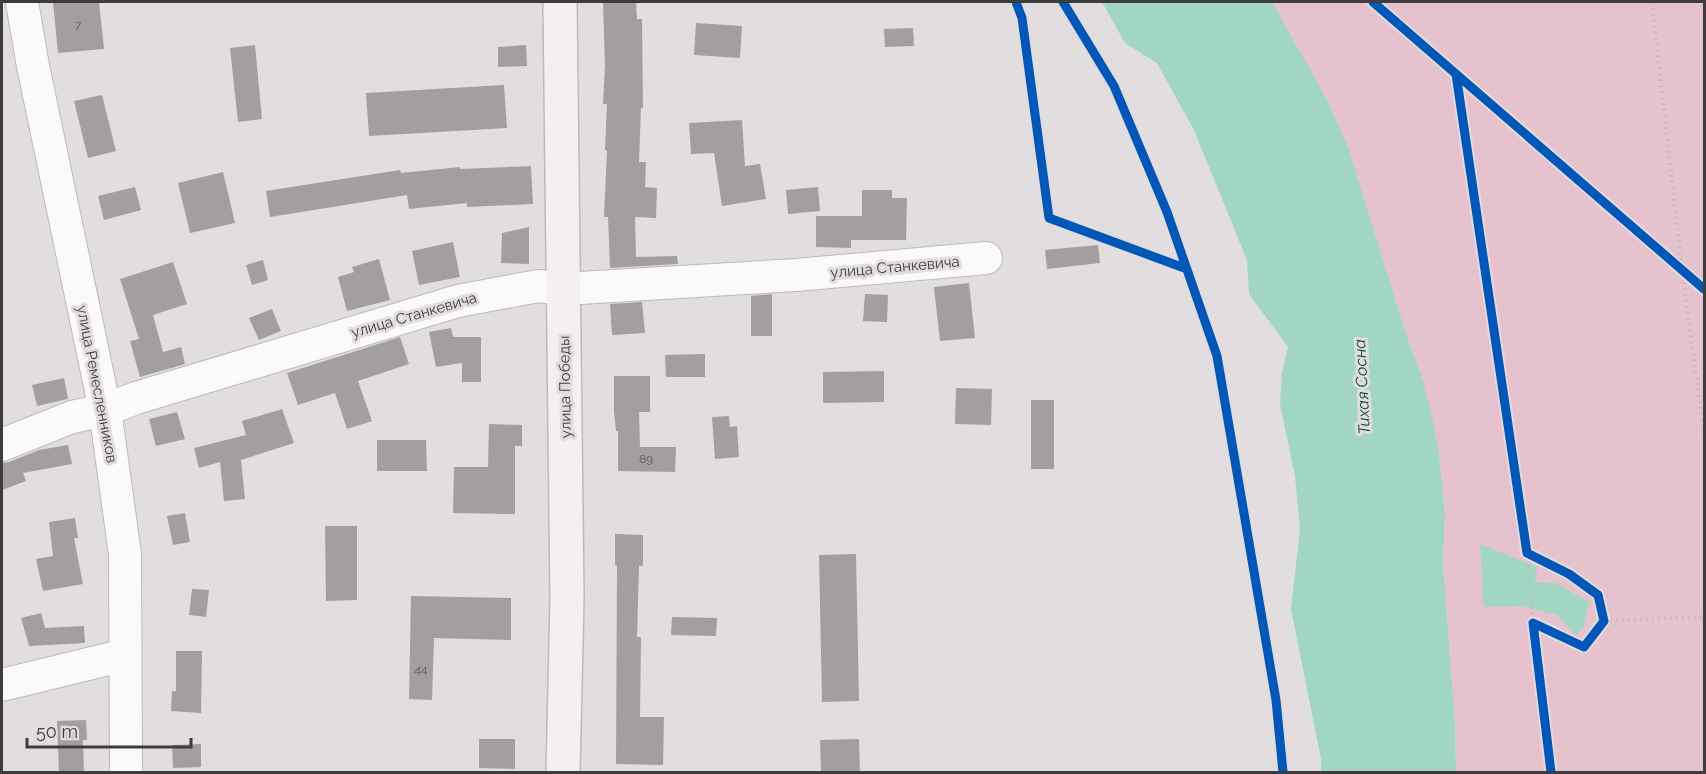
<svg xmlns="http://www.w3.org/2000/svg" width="1706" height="774" font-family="Raleway,sans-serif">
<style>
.green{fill:#e5c2ce}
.water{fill:#a0d6c2}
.building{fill:#a39fa1}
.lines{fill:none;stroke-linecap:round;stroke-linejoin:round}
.minor-casing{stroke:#bdb9ba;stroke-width:34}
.major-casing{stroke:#bcbabb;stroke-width:36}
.path{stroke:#bebdbd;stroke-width:4;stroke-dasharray:1.5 4.5;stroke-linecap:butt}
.minor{stroke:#fbfafa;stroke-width:32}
.major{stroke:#f4eff1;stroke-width:33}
.cycleway-casing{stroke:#e3dcde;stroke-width:13}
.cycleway{stroke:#0057b8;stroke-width:9}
.labels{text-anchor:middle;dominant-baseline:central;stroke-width:6;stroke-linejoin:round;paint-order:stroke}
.number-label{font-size:12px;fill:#585556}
.street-label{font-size:15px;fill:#3f3c3d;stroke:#e3dcde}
.water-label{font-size:16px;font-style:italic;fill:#014a38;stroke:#e3dcde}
</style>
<rect width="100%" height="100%" fill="#e2dddf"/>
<!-- green -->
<path class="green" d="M1272 2H1704V772H1456L1455 722 1443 564 1445 514 1439 454 1432 416 1423 381 1405 330 1348 147 1327 99Z"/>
<!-- water -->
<path class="water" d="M1102 2H1272L1327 99 1348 147 1405 330 1423 381 1432 416 1439 454 1445 514 1443 564 1455 722 1456 772H1321V759L1291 609 1300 529 1295 476 1280 404 1282 373 1288 347 1249 294 1247 260 1194 130 1157 63 1125 43Z
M1480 544 1537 567 1536 582 1556 583 1589 602 1584 626 1576 635 1557 615 1520 606 1484 607Z"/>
<!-- building -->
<path class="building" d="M53 2H99L104 49 58 53Z
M603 2H636L637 19H642L643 108H641L639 162H646L645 187 657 188 656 218 635 217 636 257 677 256 678 264 610 268 608 217H604L607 150H605L607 104H603L605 65Z
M696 23 742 26 740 58 694 55Z
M913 28 914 46 885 47 884 29Z
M255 45 262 119 238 122 230 48Z
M526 45 527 66 498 67V47Z
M504 85 507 128 369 136 366 93Z
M102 95 116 151 88 158 74 101Z
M742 120 745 166 760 164 766 199 722 206 714 153 691 154 689 123Z
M531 166 533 204 467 207V203L409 209 407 195 270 217 266 191 400 170 401 173 460 167V169Z
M223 172 235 223 190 233 178 183Z
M135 187 141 210 104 220 98 196Z
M818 187 820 211 788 214 786 190Z
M862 190H892V198H907L906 240H851V248L816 247V216H862Z
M529 227V264L501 263 502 233Z
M453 242 460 277 419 285 412 251Z
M1098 245 1100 263 1047 269 1045 250Z
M379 259 390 300 347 311 338 277 354 272 352 267Z
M263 260 268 280 252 285 246 265Z
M173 262 187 304 153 315 163 352 181 347 185 364 140 377 130 341 139 339 120 279Z
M969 283 975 338 940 341 934 287Z
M772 294V336H751V296Z
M865 294 888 295 887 322 863 321Z
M642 302 645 333 612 335 610 304Z
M272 309 281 331 259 340 249 318Z
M451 328 453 337H481V382H462V363L436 367 429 332Z
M400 337 409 364 358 381 372 421 347 429 335 393 298 405 287 373Z
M705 354V377H666L665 355Z
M884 371V402L823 403V372Z
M614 376H650V412H639L640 447H676L675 472 618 471V431H616L614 412Z
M64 378 68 399 37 406 32 385Z
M956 388 992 389 991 425 955 424Z
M1031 400H1054V469H1031Z
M282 409 294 443 241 460 245 499 224 501 220 462 199 468 194 448 246 435 242 421Z
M177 412 185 439 156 446 149 419Z
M729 416 730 427 737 426 739 457 715 459 712 417Z
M489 424 522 425V446H515V514L453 513 454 467H488Z
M377 440H426L427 471H377Z
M68 445 72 464 23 473 26 481 2 490V463L9 462 39 450Z
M185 513 190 542 173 545 167 516Z
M75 518 78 538H74L83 584 43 591 36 559 53 556 49 522Z
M325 526H357V600L326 601Z
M615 534 643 535V566H639L637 637H641L640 717H664L663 765 616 764 617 565H615Z
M856 554 859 701 822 702 819 555Z
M192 589 209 590 206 617 189 615Z
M411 596 511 598V640L434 638 432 700 409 699Z
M41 613 45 628 84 626 85 643 29 646 21 618Z
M672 617 717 618 716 636 671 635Z
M176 651H202L201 713 171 711 172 691H176Z
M86 720 87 740H83L84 772H59L57 721Z
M479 739H515V769L479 768Z
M859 739 860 772H821L820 740Z
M201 744V767L173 768 172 745Z"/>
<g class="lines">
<!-- minor casing -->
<g class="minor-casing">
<path id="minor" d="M22 2 33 66 105 410 125 554 126 772
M2 445 72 417 105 410 136 398 458 301 538 286 563 289 796 275 986 258
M2 685 125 655"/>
</g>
<!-- major casing -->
<g class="major-casing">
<path id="major" d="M560 2 567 598 563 772"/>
</g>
<!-- path -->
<path class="path" d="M1652 2 1682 270 1704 434
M1527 553 1533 623
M1604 621 1704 617"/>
<!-- minor -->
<use href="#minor" class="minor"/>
<!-- major -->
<use href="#major" class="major"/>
<!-- cycleway casing -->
<g class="cycleway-casing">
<path id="cycleway" d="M1016 2 1022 18 1049 218 1187 269
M1063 2 1114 86 1167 212 1217 356 1276 700 1283 772
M1373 2 1704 289
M1456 74 1527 553 1569 574 1598 595 1604 621 1584 647 1533 623 1551 772"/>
</g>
<!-- cycleway -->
<use href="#cycleway" class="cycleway"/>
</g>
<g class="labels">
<!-- number labels -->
<g class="number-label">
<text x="78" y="25">7</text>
<text x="646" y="459">89</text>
<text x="421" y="669">44</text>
</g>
<!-- street labels -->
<g class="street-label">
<text transform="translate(895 267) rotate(-5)">улица Станкевича</text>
<text transform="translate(414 315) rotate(-16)">улица Станкевича</text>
<text transform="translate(97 384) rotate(79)">улица Ремесленников</text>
<text transform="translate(565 387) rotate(-91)">улица Победы</text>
</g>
<!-- water labels -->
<g class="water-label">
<text transform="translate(1362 387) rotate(-93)">Тихая Сосна</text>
</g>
</g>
<!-- border -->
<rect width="1706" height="774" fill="none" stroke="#3f3c3d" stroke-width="6"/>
<!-- scale -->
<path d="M27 738v9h164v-9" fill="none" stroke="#3f3c3d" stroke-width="3"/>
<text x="36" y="738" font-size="18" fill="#3f3c3d" stroke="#e3dcde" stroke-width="4.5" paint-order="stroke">50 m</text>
</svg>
